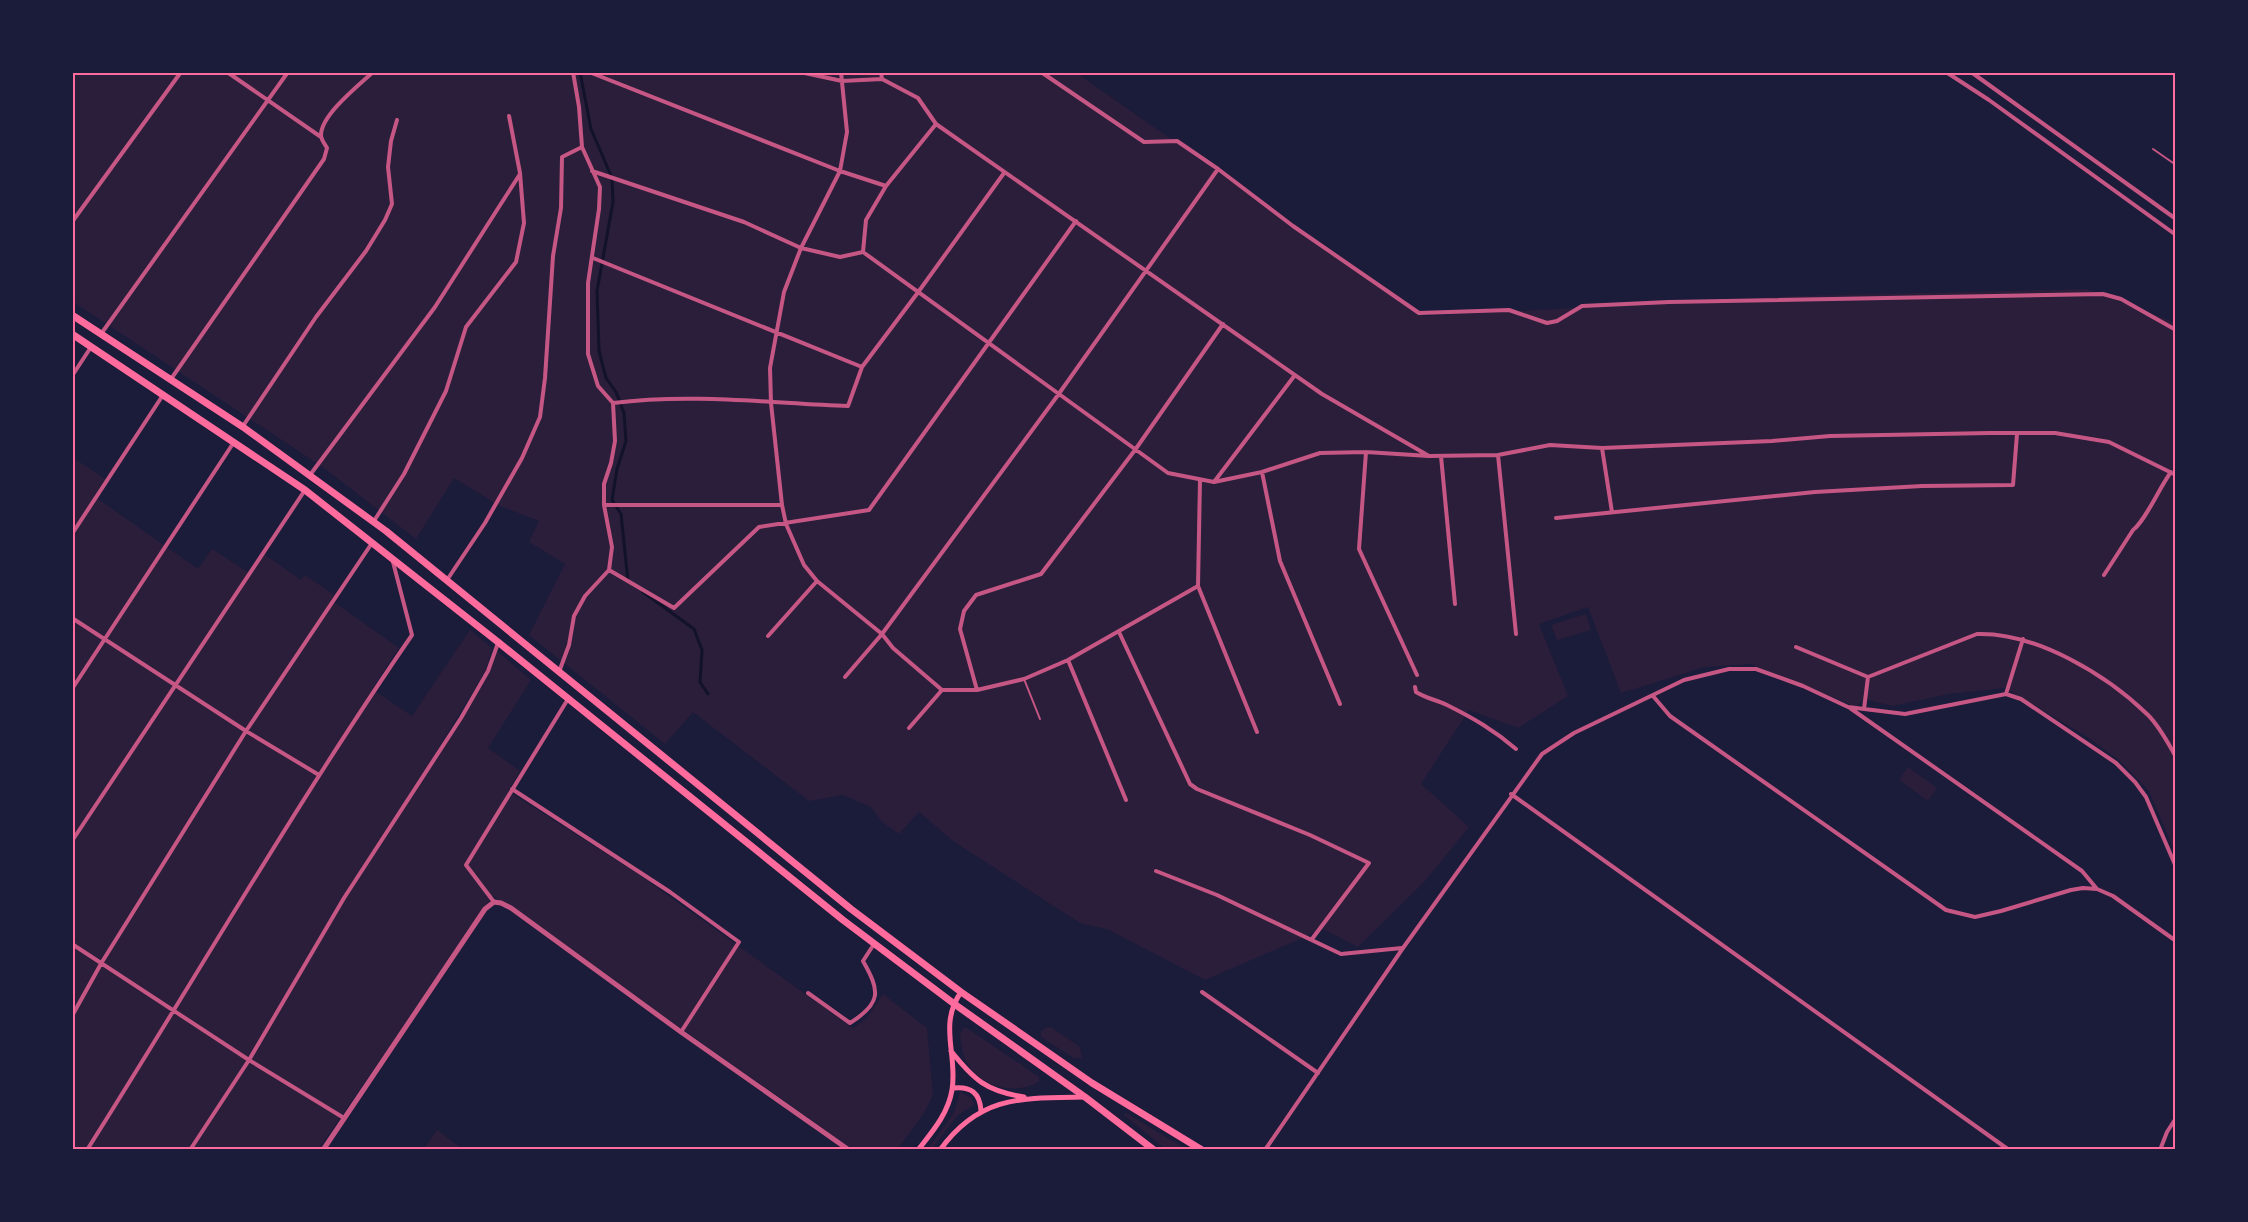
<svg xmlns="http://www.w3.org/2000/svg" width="2248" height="1222" font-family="'Fira Sans',sans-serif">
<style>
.green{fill:#2a1e3b}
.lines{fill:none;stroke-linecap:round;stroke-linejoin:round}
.stream{stroke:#12122b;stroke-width:3}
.service{stroke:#c65784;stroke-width:2}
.minor{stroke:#c65784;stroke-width:4}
.tertiary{stroke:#c65784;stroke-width:5}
.secondary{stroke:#ff6b9d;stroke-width:5}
.trunk{stroke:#ff6b9d;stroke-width:7}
.neatline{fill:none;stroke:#ff6b9d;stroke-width:2}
</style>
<rect width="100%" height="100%" fill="#1b1b3a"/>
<!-- green -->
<path class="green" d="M72 72H1075L1424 316 1798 296 2086 289 2176 323V855L2149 791 2120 761 2089 738 2005 688 1949 694 1892 706 1864 699 1856 707 1751 664 1705 667 1621 693 1588 607 1539 624 1568 696 1518 728 1469 710 1421 784 1469 827 1425 881 1358 947 1323 929 1205 980 1107 929 1080 923 953 841 919 812 899 834 882 822 871 807 843 795 809 801 693 712 665 744 529 635 565 564 529 542 539 521 500 506 454 478 416 539 324 468 72 301Z
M72 457 105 479 94 496 198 569 212 549 251 574 264 554 301 580 305 575 334 595 331 600 399 648 372 689 412 716 470 630 492 648 485 672 436 752 439 755 489 674 497 651 531 680 488 748 520 771 508 791 635 872 853 1028 867 1018 883 994 927 1028 933 1095 924 1113 897 1150H854L493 896 318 1150H72Z
M1586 614 1591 630 1557 640 1551 625Z
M1908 767 1937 788 1928 801 1899 780Z
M1051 1027 1080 1047 1082 1058H1074L1041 1037V1031L1045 1028Z
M963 1028H967L1039 1077V1082C1018 1094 986 1089 971 1069 963 1059 961 1046 960 1034Z
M960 1092 970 1097 975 1104 957 1116 931 1150H927L954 1113Z
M1126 1113 1188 1150H1167L1124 1115Z
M437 1130 464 1150H423Z"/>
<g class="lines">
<!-- stream -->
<path class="stream" d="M580 72 591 129 612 178 613 202 597 291 599 351 606 378 616 392 624 413 626 441 617 469 612 500 621 514 628 581
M643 592 694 629 702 650 700 682 708 694"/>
<!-- service -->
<path class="service" d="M2153 149 2176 165
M1024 679 1040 719"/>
<!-- minor -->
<path class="minor" d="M227 72 321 137
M589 72 840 171 886 186
M800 72 842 81 882 79
M841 72 847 132 840 171 801 248 784 292 770 368 771 403 782 505 786 524 804 565 817 581 882 634 893 648 942 690
M881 72 882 79 918 98 936 124 1322 394 1429 456
M1041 72 1144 142 1177 141 1218 169 1293 226 1419 313 1509 310 1547 323 1557 321 1582 306 1669 302 2103 294 2121 299 2176 330
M1946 72 1989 100 2176 235
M1971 72 2176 219
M592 171 744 222 801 248 840 257 863 252
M72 222 181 72
M863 252 1168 473 1214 482 1262 472 1320 453 1366 452 1429 456 1498 455 1550 445 1602 448 1772 441 1830 436 1990 433H2055L2109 442 2176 475
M863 252 866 220 886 186 936 124
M593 258 862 367
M101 334 288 72
M72 376 91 347
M171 379 324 159 327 148C325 144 321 140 321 135 321 115 359 85 373 72
M613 403C691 393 769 403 848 406L862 367 919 291 1004 173
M243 426 316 317 366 251 385 220 392 204 388 167 391 141 397 120
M1602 448 1612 512
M1366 452 1359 549 1417 675
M1498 455 1516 634
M1441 456 1455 604
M1262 472 1280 561 1340 704
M310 475 435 307 520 174
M1214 482 1295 375
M604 505H782
M1556 518 1815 492 1922 486 2013 485 2017 434
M374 521 404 474 446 391 466 327 516 262 524 223 520 173 509 116
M72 534 163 395
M609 570 674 608 759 527 869 510 1076 221
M2104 575 2133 530C2146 520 2159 488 2171 472
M447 580 485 523 522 458 540 417 545 378 553 256 561 208 562 157 582 147
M1198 586 1257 732
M72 618 246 731 319 775
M1119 632 1190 784 1197 789 1310 835 1369 863 1312 939
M768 636 817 581
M1796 647 1868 677 1977 634C2036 632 2107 675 2148 715 2160 727 2168 743 2176 757
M1068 660 1126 800
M559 672 569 645 574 616 585 596 609 570 612 547 604 505V484L611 463 615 441 613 403 598 386 588 354V283L599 209 600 187 582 147 579 107 573 72
M845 677 882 634 1058 395 1218 169
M1415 687 1416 692C1425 698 1437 700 1447 705 1473 718 1494 730 1516 749
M72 689 234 442
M977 690 960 629 964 611 976 595 1041 574 1135 450 1223 324
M2006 694 2023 639
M1653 696 1670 716 1946 910 1975 917 2001 911 2071 890 2083 888 2097 889
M1850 708 2082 871 2097 889 2113 896 2176 941
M1864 709 1868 677
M909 728 942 690H977L1024 679 1068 660 1198 586 1200 480
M512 789 670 892 739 942 681 1032
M1511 794 2009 1150
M72 841 305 490
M1156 871 1217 895 1341 954 1402 948
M494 902 466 865 568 699
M72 944 249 1060 344 1118
M1202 992 1318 1073
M808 993 850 1023C882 1003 880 991 863 961L874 944
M72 1016 102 962 246 731 372 543
M87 1150C195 979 297 802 412 635L393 562
M190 1150 249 1060 344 898 461 718 488 671 498 643
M1265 1150 1403 948 1542 754 1574 733 1684 680 1729 669H1756L1803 686 1848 707 1905 714 2006 694 2021 699 2116 763 2135 782 2146 797 2176 867
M2160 1150 2167 1132 2176 1118"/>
<!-- tertiary -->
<path class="tertiary" d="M323 1150 485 909 494 902 501 903 511 908 681 1032 849 1150"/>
<!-- secondary -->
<path class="secondary" d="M951 1051C974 1080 986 1091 1024 1097
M953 1088C971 1086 980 1093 981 1111
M918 1150C932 1132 948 1114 952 1090 958 1055 938 1025 961 992
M940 1150C980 1095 1022 1098 1085 1097"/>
<!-- trunk -->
<path class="trunk" d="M72 315 243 427 386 531 851 909 961 992 1092 1083 1202 1150
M72 334 305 490 498 642 843 920 953 1003 1085 1097 1154 1150"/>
</g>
<!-- border -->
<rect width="2248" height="1222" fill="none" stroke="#1b1b3a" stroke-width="147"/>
<rect x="74" y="74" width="2100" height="1074" class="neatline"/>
</svg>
